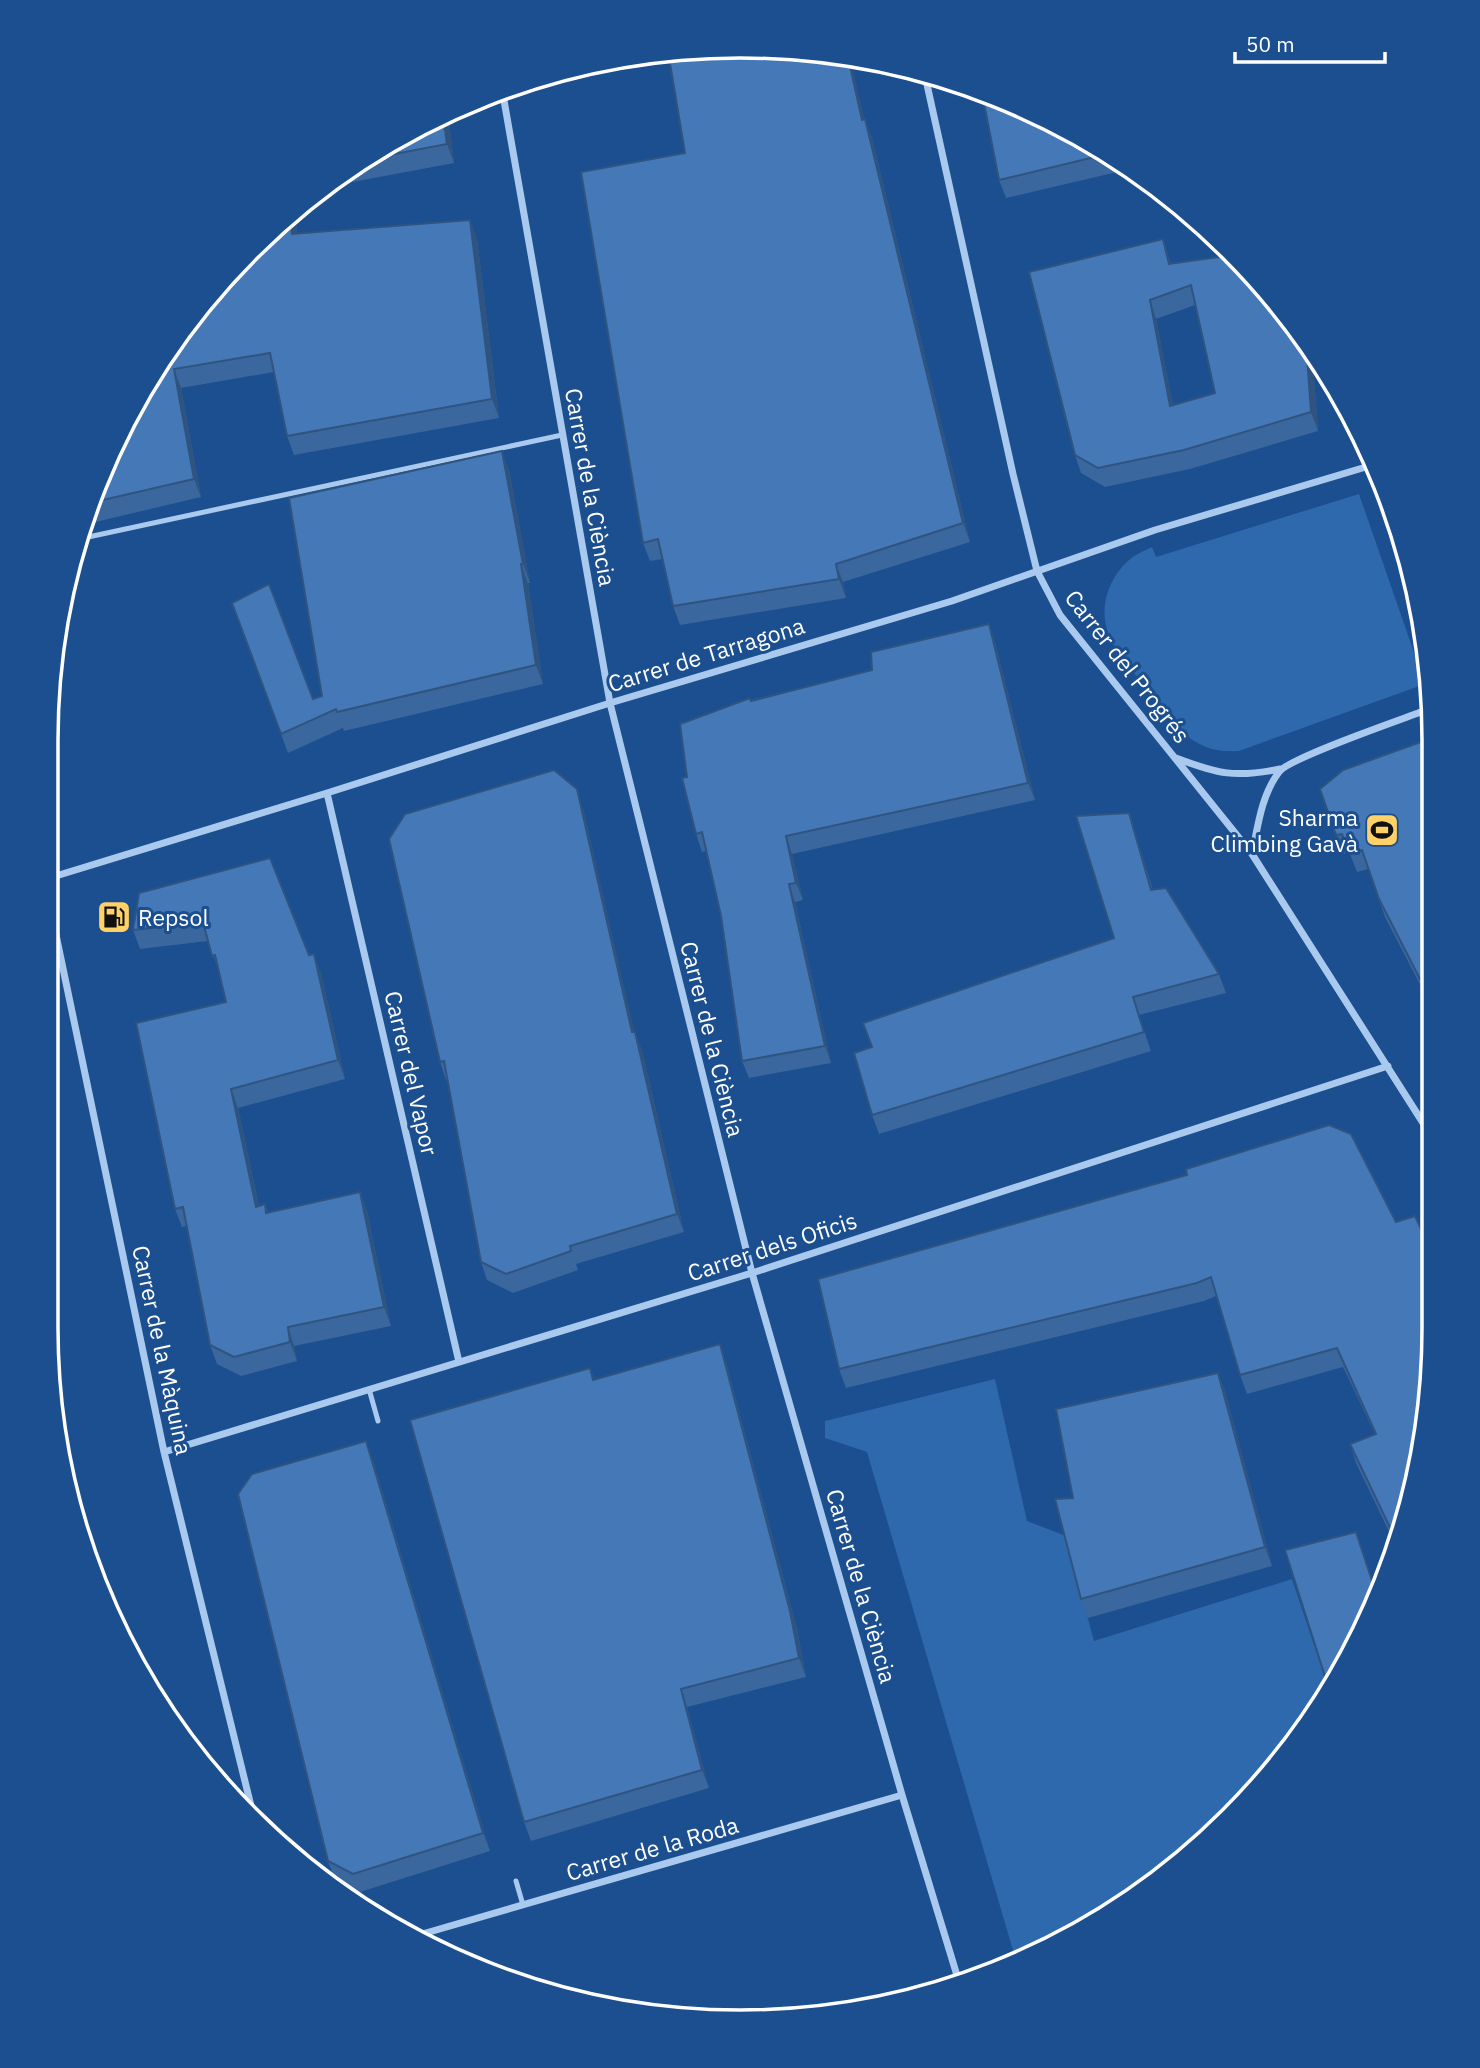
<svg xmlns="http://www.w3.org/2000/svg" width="1480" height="2068" font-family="'IBM Plex Sans',sans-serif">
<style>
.green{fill:#2e69ad}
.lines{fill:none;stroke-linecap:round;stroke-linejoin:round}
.service{stroke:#a9c9ee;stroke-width:5}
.minor{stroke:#a9c9ee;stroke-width:7}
.wall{fill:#3a679d;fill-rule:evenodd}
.shaded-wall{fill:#305480}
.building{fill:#4478b7;stroke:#305480;stroke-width:2;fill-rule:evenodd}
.labels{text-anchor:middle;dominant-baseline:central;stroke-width:6;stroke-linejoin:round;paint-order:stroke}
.street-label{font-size:23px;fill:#fff;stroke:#1b4f8f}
.poi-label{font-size:23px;fill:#fff;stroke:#1b4f8f;text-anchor:end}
.rim{fill:none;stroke:#fff;stroke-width:3.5}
</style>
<rect width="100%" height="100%" fill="#1b4f8f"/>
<!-- green -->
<path class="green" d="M1359 494 1425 684 1239 751C1190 755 1173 721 1146 688 1133 671 1116 655 1109 635 1098 609 1108 579 1128 561 1134 555 1144 551 1152 547L1156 557Z
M995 1379 1027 1521 1066 1536 1094 1641 1292 1579 1329 1690 1291 1750 1203 1844 1184 1850 1186 1859 1088 1929 1017 1964 867 1452 825 1438V1421Z"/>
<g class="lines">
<!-- service -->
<path class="service" d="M79 539 562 435
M369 1389 378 1421
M516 1881 523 1905"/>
<!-- minor -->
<path class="minor" d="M924 71 1013 474 1037 571 1060 615 1252 854 1432 1137
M502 89 610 703 752 1273 902 1795 959 1982
M1176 758C1218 774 1235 778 1280 769
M327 793 459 1362
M1252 854C1258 826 1261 796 1279 772 1288 758 1406 718 1429 709
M46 879 327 793 610 703 952 601 1155 530 1376 464
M46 887 164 1452 254 1818
M164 1452 752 1273 1388 1066
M412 1937 902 1795"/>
</g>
<!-- wall -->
<path class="wall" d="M786 47 850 58 864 119 872 138 970 542 843 582 846 598 680 625 673 606 662 559 650 561 643 543 685 153 669 54 564 79 562 72 650 51Z
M448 114 454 163 326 187 393 138Z
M1048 117 1130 169 1006 198 999 180Z
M295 208 297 233 477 239 499 418 294 455 287 436 274 372 181 388 201 497 83 525 98 475 282 218Z
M1163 239 1171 264 1262 282 1312 351 1318 431 1190 469 1105 487 1081 473 1075 455ZM1195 305 1215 393 1173 405 1156 319Z
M509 470 530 583H528L543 684 344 731 343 728 288 753 232 603 313 699 322 696Z
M989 624 995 642 1035 800 792 854 803 900 795 902 831 1063 749 1078 742 1061 721 916 706 851 702 852 696 834 687 777 751 700 872 670Z
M1429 739 1431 996 1427 998 1385 917 1368 869 1357 872 1349 852 1343 854 1320 789Z
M583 808 634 1032 642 1050 684 1232 576 1264 578 1270 513 1293 487 1280 481 1262 448 1080H446L440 1062Z
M1129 813 1135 832 1153 890 1219 974 1226 993 1139 1015 1151 1051 879 1134 872 1115V1047L1114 938Z
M139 893 309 955 321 973 345 1079 238 1108 259 1206 265 1204 268 1213 360 1192 367 1211 391 1326 294 1346 297 1361 241 1376 217 1364 210 1345 187 1226 182 1227 175 1209 226 1002 220 974 208 941 140 949 133 930Z
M1351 1134 1411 1507 1396 1546 1356 1463 1350 1444 1375 1434 1343 1367 1247 1394 1240 1375 1216 1296 1204 1301 846 1388 839 1369Z
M46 1195 54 1232 46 1233Z
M726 1362 797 1629 806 1677 687 1707 709 1788 531 1841 524 1822 590 1368 594 1379Z
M1218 1373 1225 1391 1272 1566 1088 1618 1081 1599 1073 1498Z
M373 1460 490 1851 360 1892 335 1880 328 1861Z"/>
<!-- shaded-wall -->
<path class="shaded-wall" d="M848 57 850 58 869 138 862 120Z
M448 114 454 163 447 144 443 116Z
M865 119 872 138 970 542 963 523Z
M295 208 299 252 292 234 290 212Z
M470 220 477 239 499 418 492 399Z
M1163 239 1169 258 1176 283 1169 264Z
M1150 300 1156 319 1177 424 1170 406Z
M1306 343 1312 351 1318 431 1311 412Z
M174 369 181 388 201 497 194 479Z
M502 451 509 470 530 583 523 564Z
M521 564 528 583 543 684 536 665Z
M836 564 843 582 846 598 839 579Z
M989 624 995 642 1035 800 1028 783Z
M577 789 583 808 639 1051 632 1032Z
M1129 813 1135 832 1158 909 1151 890Z
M786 836 792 854 803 900 796 883Z
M789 884 795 902 831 1063 825 1046Z
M314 954 321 973 345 1079 338 1060Z
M635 1032 642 1050 684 1232 677 1214Z
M231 1089 238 1108 263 1226 256 1207Z
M360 1192 367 1211 391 1326 384 1307Z
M46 1195 54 1232 46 1206Z
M288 1327 294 1346 297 1361 290 1342Z
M720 1344 726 1362 797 1629 806 1677 799 1658Z
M1218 1373 1225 1391 1272 1566 1265 1547Z
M366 1441 373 1460 490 1851 483 1833Z
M681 1689 687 1707 709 1788 702 1770Z"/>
<!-- building -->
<path class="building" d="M786 47 848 57 862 120 865 119 963 523 836 564 839 579 673 606 658 539 643 543 581 172 685 153 668 51Z
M982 93 1048 117 1107 154 999 180Z
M443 116 447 144 363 160 393 138Z
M290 212 292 234 470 220 492 399 287 436 270 353 174 369 194 479 90 503 98 475 139 392 218 282 282 218Z
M1163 239 1169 264 1233 255 1262 282 1306 343 1311 412 1184 450 1098 468 1075 455 1029 272ZM1191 285 1215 393 1170 406 1150 300Z
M502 451 523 564H521L536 665 337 712 336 709 281 734 232 603 269 584 313 699 322 696 289 498Z
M989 624 1028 783 786 836 796 883 789 884 825 1046 742 1061 721 916 702 832 696 834 682 778 687 777 680 724 750 698 751 701 872 670 871 652Z
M1429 739 1431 975 1420 979 1379 899 1362 850 1350 854 1342 834 1336 835 1320 789 1343 770Z
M554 770 577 789 632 1032H635L677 1214 570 1246 571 1251 506 1274 481 1262 444 1061 440 1062 389 839 405 814Z
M1129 813 1151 890 1166 888 1219 974 1133 997 1144 1032 872 1115 854 1053 872 1047 863 1023 1114 938 1076 816Z
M270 858 309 955 314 954 338 1060 231 1089 256 1207 265 1204 266 1213 360 1192 384 1307 288 1327 290 1342 234 1357 210 1345 183 1207 175 1209 136 1023 226 1002 215 955 212 956 203 922 133 930 139 893Z
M1329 1125 1351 1134 1396 1222 1415 1216 1432 1253 1433 1373 1411 1507 1399 1538 1396 1540 1350 1444 1376 1434 1337 1348 1240 1375 1211 1277 1197 1283 839 1369 818 1279 1187 1175 1186 1169Z
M720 1344 790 1611 799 1658 681 1689 702 1770 524 1822 410 1420 590 1368 593 1380Z
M1218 1373 1265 1547 1081 1599 1055 1499 1073 1498 1056 1409Z
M366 1441 483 1833 353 1874 328 1861 238 1494 252 1474Z
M1356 1532 1377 1596 1363 1635 1329 1689 1285 1550Z"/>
<!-- icons -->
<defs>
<g id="stadium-square" transform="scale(1.75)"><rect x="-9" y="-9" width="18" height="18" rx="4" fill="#ffd166" stroke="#1b4f8f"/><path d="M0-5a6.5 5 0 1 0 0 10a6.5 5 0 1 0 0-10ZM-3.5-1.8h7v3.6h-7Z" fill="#111"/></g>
<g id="fuel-square" transform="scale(1.75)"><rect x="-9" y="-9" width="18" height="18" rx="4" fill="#ffd166" stroke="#1b4f8f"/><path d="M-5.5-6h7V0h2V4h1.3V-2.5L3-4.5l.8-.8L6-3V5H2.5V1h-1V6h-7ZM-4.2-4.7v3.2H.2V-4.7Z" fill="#111"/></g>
</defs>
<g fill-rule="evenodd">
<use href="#stadium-square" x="1382" y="830"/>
<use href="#fuel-square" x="114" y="917"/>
</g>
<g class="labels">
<!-- street labels -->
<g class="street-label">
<text transform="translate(591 487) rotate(80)">Carrer de la Ciència</text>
<text transform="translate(706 654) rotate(-17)">Carrer de Tarragona</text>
<text transform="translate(1128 666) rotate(52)">Carrer del Progrés</text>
<text transform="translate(713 1039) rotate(76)">Carrer de la Ciència</text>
<text transform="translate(412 1073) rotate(77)">Carrer del Vapor</text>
<text transform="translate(772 1246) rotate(-18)">Carrer dels Oficis</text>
<text transform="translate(163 1350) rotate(78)">Carrer de la Màquina</text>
<text transform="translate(862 1586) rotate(74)">Carrer de la Ciència</text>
<text transform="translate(652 1848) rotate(-16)">Carrer de la Roda</text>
</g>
<!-- poi labels -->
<g class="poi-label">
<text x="1358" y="817">Sharma<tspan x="1358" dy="26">Climbing Gavà</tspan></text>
<text x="138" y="917" text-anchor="start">Repsol</text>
</g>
</g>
<!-- crop -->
<path d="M0 0H1480V2068H0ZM740 58H740A682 682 0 0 1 1422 740V1328A682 682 0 0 1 740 2010H740A682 682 0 0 1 58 1328V740A682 682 0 0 1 740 58Z" fill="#1b4f8f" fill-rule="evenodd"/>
<path class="rim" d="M740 58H740A682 682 0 0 1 1422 740V1328A682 682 0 0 1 740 2010H740A682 682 0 0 1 58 1328V740A682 682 0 0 1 740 58Z"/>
<!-- scale -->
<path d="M1235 52v10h150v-10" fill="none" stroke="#ffffff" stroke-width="3.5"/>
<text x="1246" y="52" font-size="21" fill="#ffffff" stroke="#1b4f8f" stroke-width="5" paint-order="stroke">50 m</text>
</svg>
